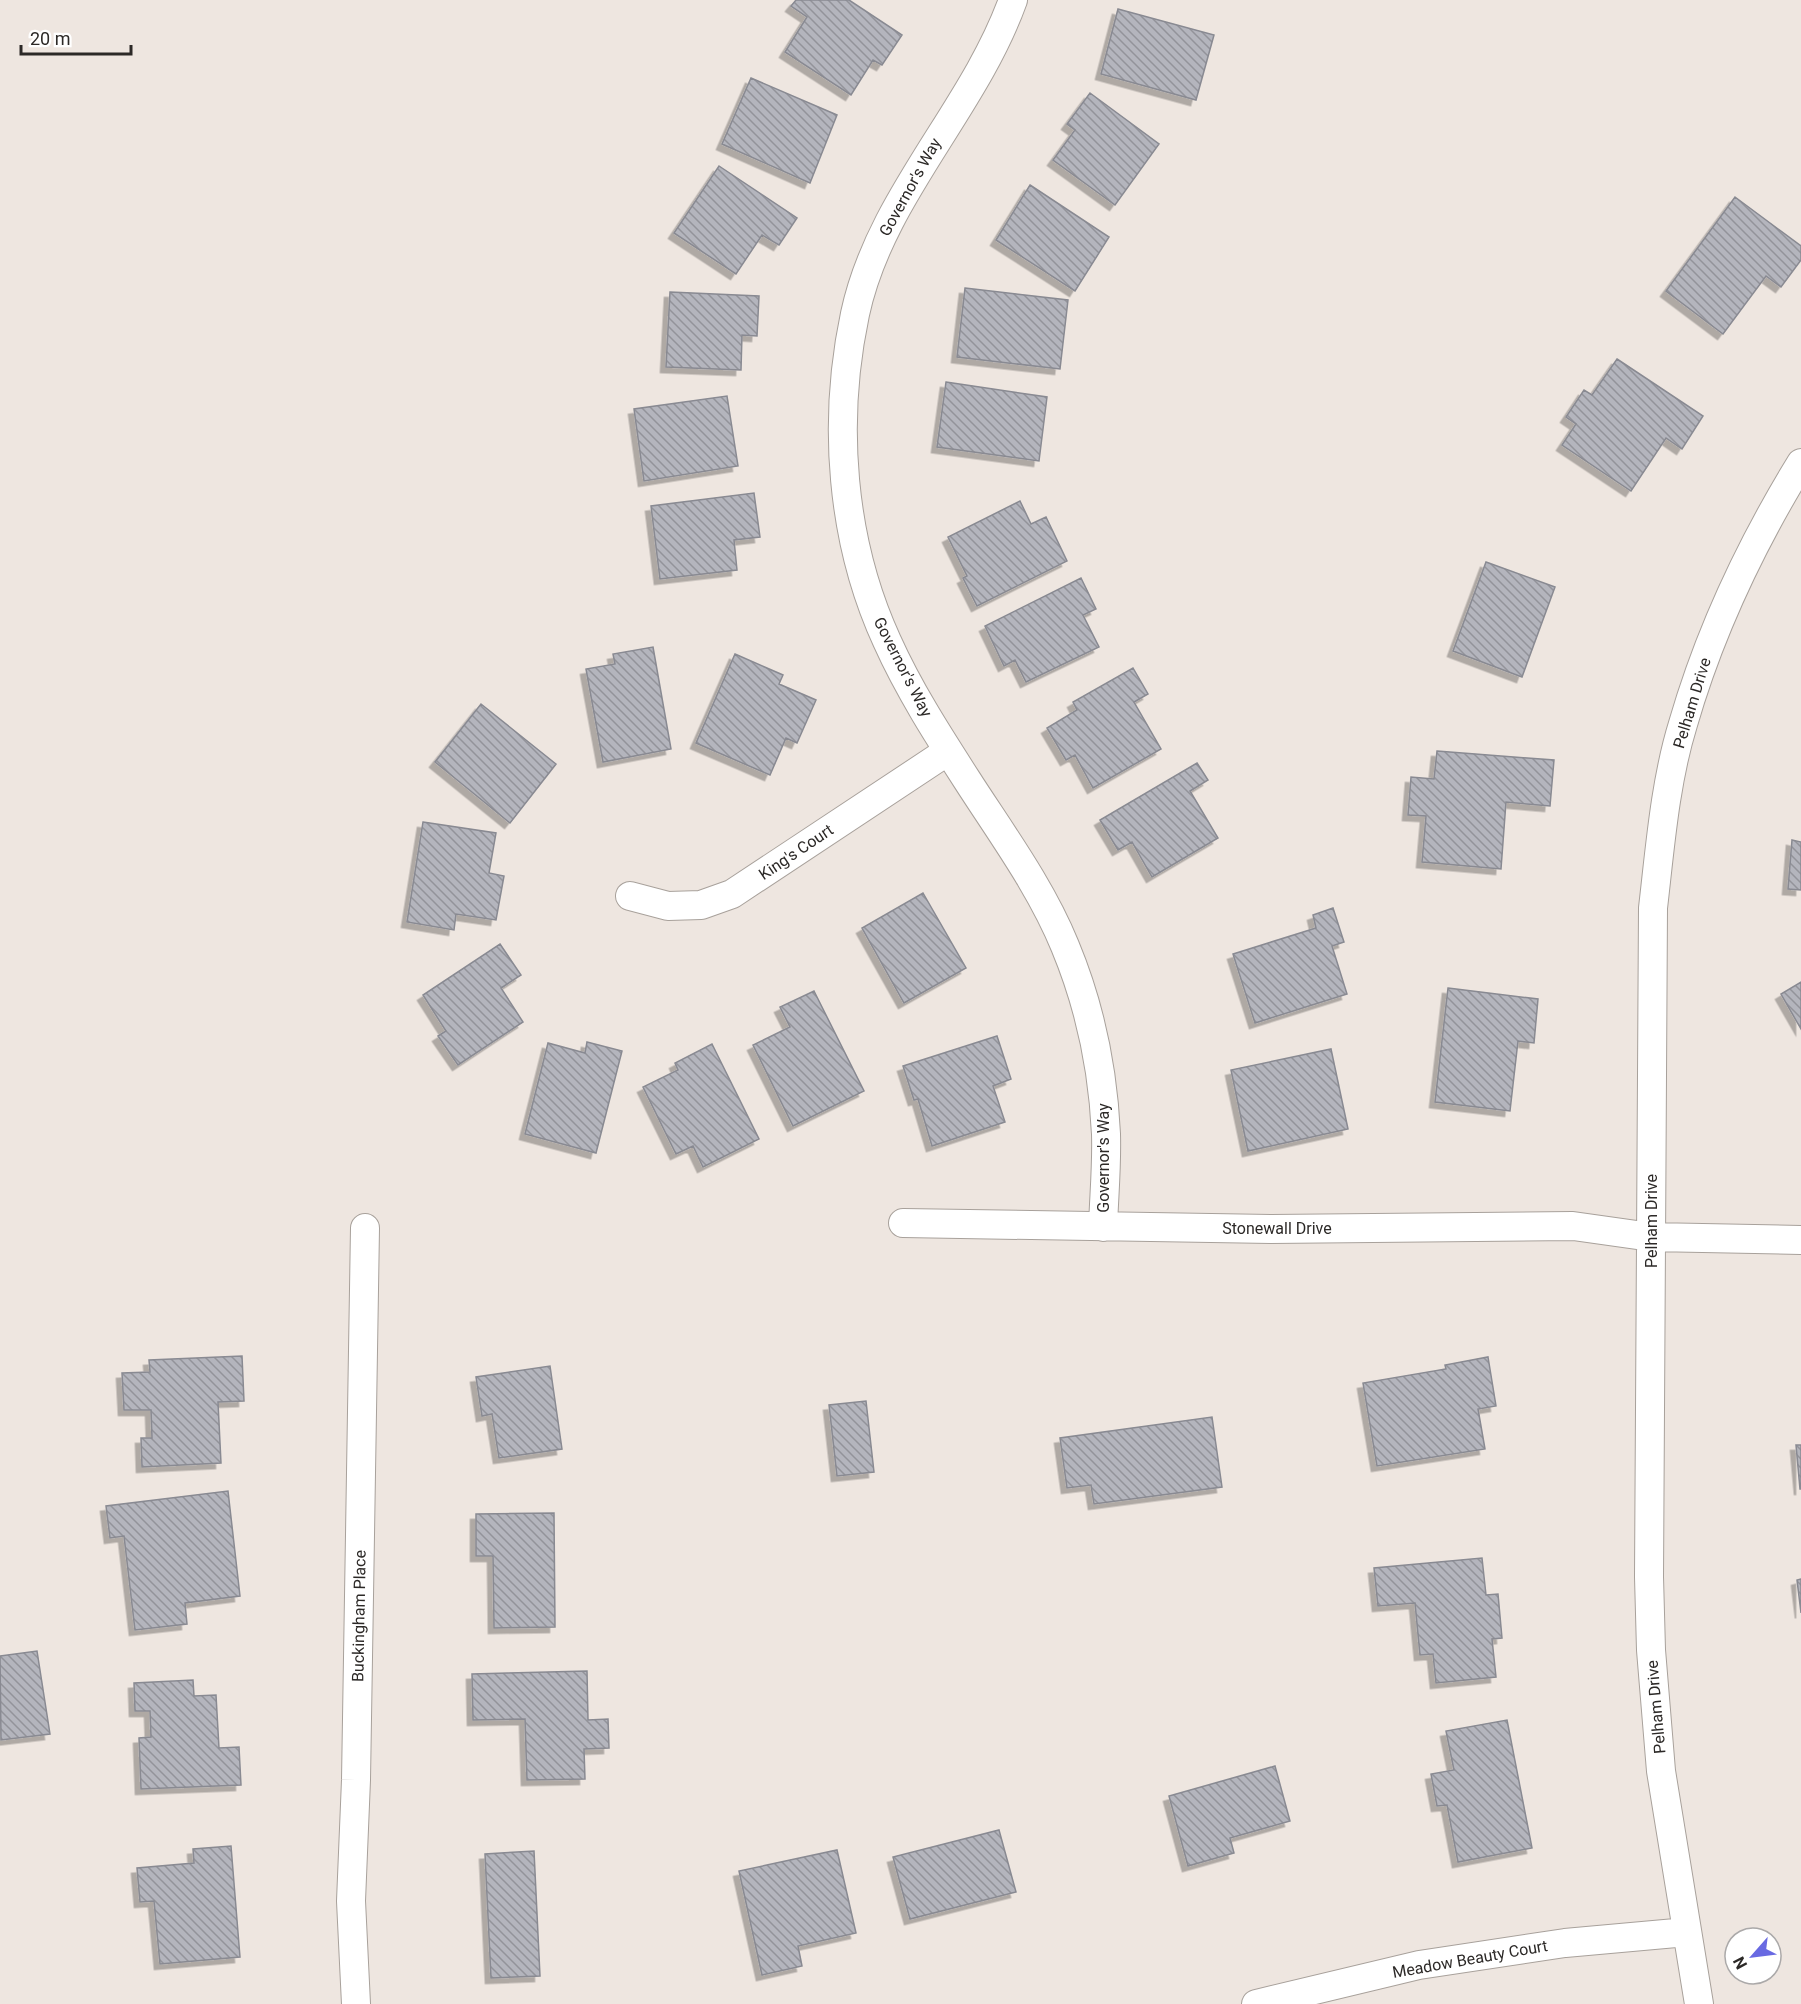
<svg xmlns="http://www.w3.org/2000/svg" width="1801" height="2004" font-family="Roboto,sans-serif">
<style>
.building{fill:url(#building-back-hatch);stroke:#898a92;stroke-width:1.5;filter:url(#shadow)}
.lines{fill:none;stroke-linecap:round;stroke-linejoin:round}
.minor-casing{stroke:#a8a19b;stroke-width:30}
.minor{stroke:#fff;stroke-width:28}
.labels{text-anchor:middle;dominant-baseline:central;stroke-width:4.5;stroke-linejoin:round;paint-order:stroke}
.street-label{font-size:16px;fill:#2c2927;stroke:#fff}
</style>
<defs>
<pattern id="building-back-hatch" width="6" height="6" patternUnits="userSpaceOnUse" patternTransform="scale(1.5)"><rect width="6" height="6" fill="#b4b5bd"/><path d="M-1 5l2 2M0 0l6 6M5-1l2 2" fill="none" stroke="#93939a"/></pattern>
<filter id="shadow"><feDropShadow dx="-5.5" dy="5.5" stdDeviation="0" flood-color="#0004"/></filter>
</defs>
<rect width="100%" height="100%" fill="#eee6e0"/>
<!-- building -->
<path class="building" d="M796 0H849L902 35 882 65 873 60 851 95 785 52 807 17 791 6Z
M1118 9 1214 35 1196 100 1101 74Z
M751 78 837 115 810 183 722 144Z
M1090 93 1159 144 1115 205 1053 160 1075 130 1067 124Z
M719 166 797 218 779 245 762 235 736 274 674 233Z
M1030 185 1109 237 1075 291 996 240Z
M1735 197 1801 246V260L1781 287 1766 276 1723 334 1666 291Z
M965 288 1068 300 1060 369 957 357Z
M670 292 759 296 757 336 742 335 741 370 666 367Z
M1617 359 1703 416 1682 449 1666 438 1631 491 1562 445 1576 424 1566 417 1584 390 1592 395Z
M946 382 1047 397 1039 461 937 447Z
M727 396 738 466 644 481 634 409Z
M754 493 760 537 734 540 737 570 660 579 651 506Z
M1020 501 1031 524 1046 517 1067 561 977 606 963 578 967 576 948 537Z
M1486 562 1555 587 1522 677 1453 651Z
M1081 578 1096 609 1083 615 1099 647 1026 682 1015 660 1004 666 985 626Z
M653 647 671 749 603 762 586 669 615 664 613 654Z
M735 654 783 675 779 684 816 700 797 743 786 738 770 775 696 743Z
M1133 668 1148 694 1134 702 1161 749 1093 788 1075 755 1066 760 1047 728 1077 710 1073 702Z
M481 704 556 764 510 823 435 762Z
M1437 751 1554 760 1550 806 1506 802 1501 869 1422 862 1426 816 1408 815 1411 777 1434 779Z
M1197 763 1208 780 1190 791 1218 838 1152 877 1132 842 1118 850 1100 820Z
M423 822 496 833 489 873 504 876 496 920 456 914 454 930 407 922Z
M1792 840 1801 842V890L1788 889Z
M923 893 966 968 904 1003 862 928Z
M1333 908 1344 942 1332 946 1347 994 1255 1023 1233 954 1316 928 1313 915Z
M500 944 521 975 501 988 523 1022 458 1065 438 1036 446 1031 423 995Z
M1801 982V1029L1781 994Z
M1448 988 1538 999 1534 1043 1518 1041 1510 1111 1435 1102Z
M814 991 864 1091 793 1126 753 1045 790 1027 780 1007Z
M997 1036 1011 1079 993 1086 1005 1122 932 1146 918 1099 914 1100 903 1066Z
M587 1042 622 1051 596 1153 525 1134 548 1043 585 1053Z
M712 1044 759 1139 703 1167 693 1146 676 1154 643 1087 678 1070 675 1063Z
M1331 1049 1348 1129 1248 1151 1231 1070Z
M242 1356 244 1401 218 1402 221 1463 142 1467 141 1438H152L151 1410H124L122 1373 150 1372 149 1360Z
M1488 1357 1496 1406 1478 1409 1485 1449 1377 1466 1363 1383 1446 1369 1445 1365Z
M550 1366 562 1449 499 1458 492 1414 482 1416 476 1377Z
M866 1401 874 1472 837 1476 829 1405Z
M1212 1417 1222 1487 1094 1504 1091 1485 1067 1488 1060 1438Z
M1796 1445H1801V1489H1800Z
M228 1491 240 1596 185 1603 187 1624 135 1630 124 1536 110 1538 106 1506Z
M554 1513 555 1627 494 1628 493 1556H476V1514Z
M1482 1558 1486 1595 1498 1594 1502 1638 1492 1639 1496 1677 1436 1683 1433 1654 1420 1655 1415 1603 1378 1606 1374 1568Z
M1801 1579V1613L1797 1580Z
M37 1651 50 1734 1 1740 0 1656Z
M587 1671 588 1720 608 1719 609 1748 584 1749 585 1779 527 1780 525 1719 473 1720 472 1674Z
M193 1680 194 1696 216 1695 219 1748 239 1747 241 1785 141 1789 139 1738 151 1737 150 1711H135L134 1683Z
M1507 1720 1532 1848 1458 1862 1447 1805 1437 1806 1431 1774 1454 1770 1446 1731Z
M1275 1766 1290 1821 1230 1838 1234 1853 1188 1866 1169 1796Z
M999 1830 1016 1892 910 1919 893 1857Z
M231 1846 240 1957 160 1964 154 1901 140 1902 137 1868 194 1863 193 1849Z
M837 1850 856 1933 798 1946 802 1966 762 1975 739 1871Z
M534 1851 540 1976 491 1978 485 1854Z"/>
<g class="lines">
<!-- minor casing -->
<g class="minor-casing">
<path id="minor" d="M1013 0C973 111 880 197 855 314 832 422 841 541 887 641 909 690 938 735 967 780 1001 833 1041 887 1065 946 1090 1006 1103 1069 1106 1134 1107 1165 1104 1196 1103 1227
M630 896 668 906 701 905 732 894 948 751
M903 1223 1271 1229 1573 1226 1651 1237 1801 1240
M356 2004 351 1901 356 1780 365 1228
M1256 2004 1419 1965 1565 1943 1687 1932
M1699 2004 1661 1771 1651 1650 1649 1577 1653 908C1660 848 1665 782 1683 724 1709 634 1752 543 1801 463"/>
</g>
<!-- minor -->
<use href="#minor" class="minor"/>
</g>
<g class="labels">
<!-- street labels -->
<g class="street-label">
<text transform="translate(910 187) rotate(-61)">Governor's Way</text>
<text transform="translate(903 667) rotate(63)">Governor's Way</text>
<text transform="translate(1692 703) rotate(-73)">Pelham Drive</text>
<text transform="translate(796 852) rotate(-34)">King's Court</text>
<text transform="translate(1103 1158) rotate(-90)">Governor's Way</text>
<text transform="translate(1651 1221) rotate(-90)">Pelham Drive</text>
<text x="1277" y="1228">Stonewall Drive</text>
<text transform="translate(359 1616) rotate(-89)">Buckingham Place</text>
<text transform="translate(1656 1707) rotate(-95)">Pelham Drive</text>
<text transform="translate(1470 1959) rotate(-10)">Meadow Beauty Court</text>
</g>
</g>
<!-- north arrow -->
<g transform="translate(1753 1956) rotate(242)"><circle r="28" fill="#ffffff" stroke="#aba9a9" stroke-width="1.5"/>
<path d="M0-4.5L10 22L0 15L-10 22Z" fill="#6869e2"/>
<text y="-9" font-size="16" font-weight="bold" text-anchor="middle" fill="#2c2927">N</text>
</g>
<!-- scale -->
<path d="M21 45v9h110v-9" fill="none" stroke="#2c2927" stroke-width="3"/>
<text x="30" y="45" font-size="18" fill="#2c2927" stroke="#ffffff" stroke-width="4.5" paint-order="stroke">20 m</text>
</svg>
